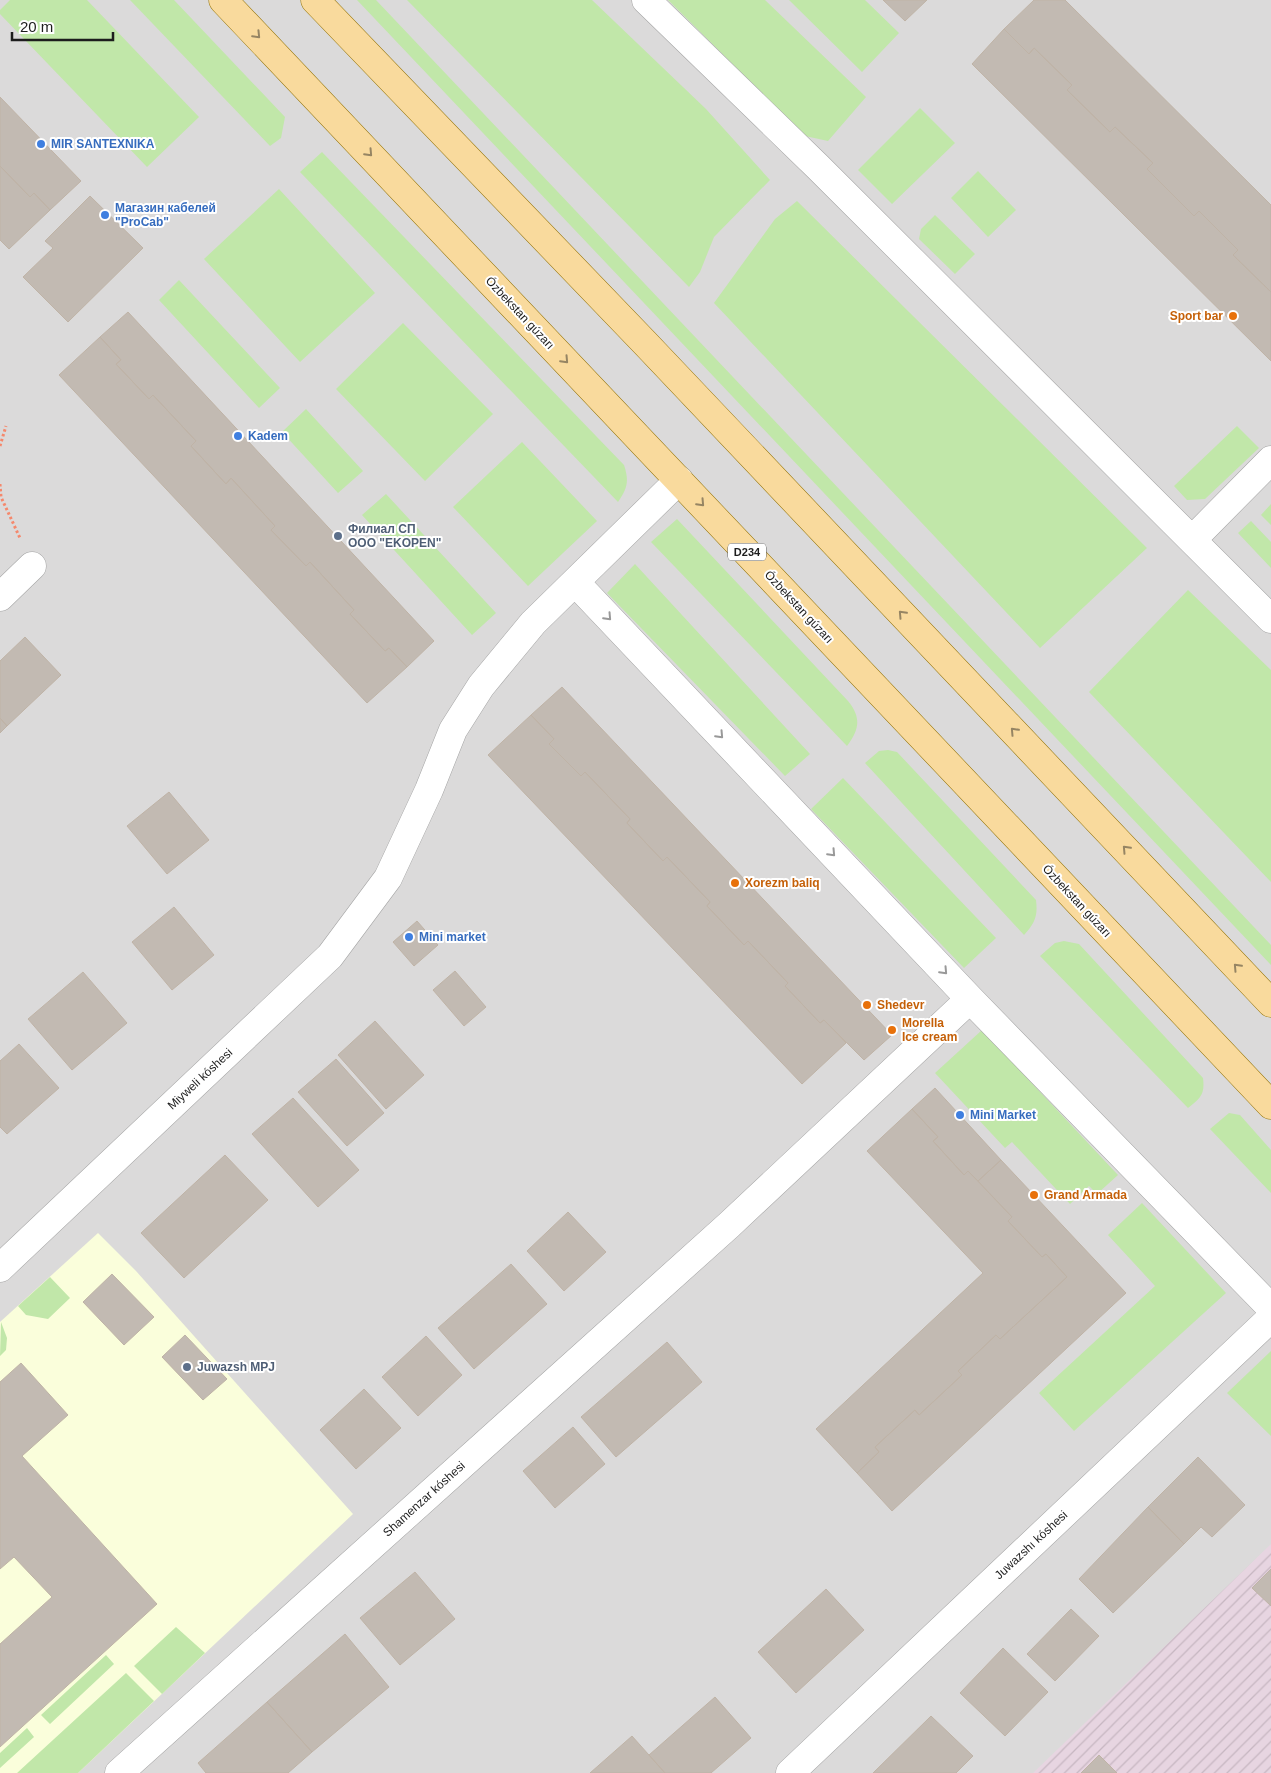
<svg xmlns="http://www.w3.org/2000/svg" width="1271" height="1773" font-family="Helvetica,sans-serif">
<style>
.residential{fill:#dbdada}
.industrial{fill:url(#industrial-furrows)}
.education{fill:#fafedb}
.grass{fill:#c1e7a9}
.building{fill:#c2bab2;stroke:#bfb3a6}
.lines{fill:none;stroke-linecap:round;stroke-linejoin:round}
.minor-casing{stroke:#a4a4a4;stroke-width:29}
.major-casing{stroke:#917104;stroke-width:29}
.path{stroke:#f5886c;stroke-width:3;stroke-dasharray:2.5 2.5;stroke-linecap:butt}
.minor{stroke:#fff;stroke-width:28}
.major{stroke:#f9da9d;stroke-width:28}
.oneway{stroke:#968563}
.oneway2{stroke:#999}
.shop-dot{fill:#3f7fe0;stroke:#fff;stroke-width:2}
.food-dot{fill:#e8710a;stroke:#fff;stroke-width:2}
.service-dot{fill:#5c6f8a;stroke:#fff;stroke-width:2}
.labels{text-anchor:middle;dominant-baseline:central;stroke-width:4;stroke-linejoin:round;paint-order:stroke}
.shield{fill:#fff;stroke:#616161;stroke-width:1}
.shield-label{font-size:11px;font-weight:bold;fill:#1d1d1d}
.shop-label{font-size:12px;font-weight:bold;fill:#366cbe;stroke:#fff;text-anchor:start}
.street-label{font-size:12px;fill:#1d1d1d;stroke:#fff}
.food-label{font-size:12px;font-weight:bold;fill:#c56008;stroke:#fff;text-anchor:start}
.service-label{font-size:12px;font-weight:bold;fill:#4e5e75;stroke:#fff;text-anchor:start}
</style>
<defs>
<pattern id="industrial-furrows" width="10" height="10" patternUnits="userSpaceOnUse" patternTransform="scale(1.25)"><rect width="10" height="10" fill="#e7d5e1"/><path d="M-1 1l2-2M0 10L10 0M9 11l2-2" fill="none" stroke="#c6b6c1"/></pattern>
</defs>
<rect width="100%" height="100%" fill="#eeebe3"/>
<!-- residential -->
<path class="residential" d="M0 0H1271V1773H0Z"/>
<!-- industrial -->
<path class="industrial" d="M1271 1544V1569L1252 1588 1271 1606V1773H1033Z"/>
<!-- education -->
<path class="education" d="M98 1233 136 1271 353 1514 78 1773H0V1322Z"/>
<!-- grass -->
<path class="grass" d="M10 0H87L199 117 147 167 0 14V10Z
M130 0H174L285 117 281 138 270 146Z
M357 0H376L1271 945V965Z
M407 0H592L706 109 770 180 714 237 700 272 689 287Z
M668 0H765L866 97 828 141 805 136Z
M789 0H865L899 33 862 72Z
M920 108 955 143 892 204 858 170Z
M322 152 624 465C629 480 628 488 618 502L300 172Z
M978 171 1016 210 988 237 951 198Z
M279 189 375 293 300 362 204 259Z
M797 201 1147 548 1040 648 714 303 775 219Z
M935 215 975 254 955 274 919 239 921 229Z
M179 280 280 388 259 408 159 300Z
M403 323 493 414 425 481 336 389Z
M306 409 363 471 338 493 282 432Z
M1237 426 1259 448 1205 499 1187 500 1174 486Z
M522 442 597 521 528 586 453 507Z
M386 494 496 613 472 635 362 515Z
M1271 504V525L1261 515Z
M677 519 848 701C861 717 860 729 847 746L651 542Z
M1251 521 1271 542V568L1238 533Z
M635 564 810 754 785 776 607 593Z
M1188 590 1271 670V882L1089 692Z
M888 750 897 752 1036 900C1038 916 1035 923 1024 935L865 763 879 751Z
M843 778 996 938 964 968 811 809Z
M1064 941 1079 944 1203 1078C1205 1094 1201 1098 1188 1108L1040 956 1055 943Z
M982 1030 1118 1175 1097 1194 1089 1186 1070 1204 1012 1142 1005 1148 935 1073Z
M1229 1113 1240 1115 1271 1150V1193L1210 1129Z
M1142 1203 1226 1293 1074 1431 1039 1393 1155 1286 1108 1235Z
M50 1277 70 1298 48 1319 26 1315 18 1306Z
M1 1322 7 1338 6 1350 0 1356Z
M1271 1351V1436L1227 1393Z
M176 1627 205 1653 162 1694 134 1666Z
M106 1655 114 1664 50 1724 41 1715Z
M126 1673 154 1701 78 1773H17Z
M27 1728 34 1737 0 1768V1753Z"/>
<!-- building -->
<path class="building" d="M883 0H927L905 21Z
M1034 0H1065L1271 205V292L1233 255 1238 250 1199 211 1194 216 1147 169 1153 163 1115 127 1110 132 1067 90 1072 85 1034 48 1029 54 1004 29Z
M1004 29 1029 54 1034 48 1072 85 1067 90 1110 132 1115 127 1153 163 1147 169 1194 216 1199 211 1238 250 1233 255 1271 292V361L972 64Z
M0 97 81 181 50 210 34 193 30 197 0 166Z
M0 166 30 197 34 193 50 210 9 249 0 240Z
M90 196 143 248 68 322 23 277 53 248 45 241Z
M128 312 434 641 407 667 389 648 385 651 350 614 354 610 310 562 306 566 271 530 275 526 231 478 226 484 191 446 196 441 153 395 149 399 116 364 121 360 100 337Z
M100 337 121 360 116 364 149 399 153 395 196 441 191 446 226 484 231 478 275 526 271 530 306 566 310 562 354 610 350 614 385 651 389 648 407 667 367 703 59 375Z
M25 637 61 675 7 726 0 718V661Z
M562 687 892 1035 864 1060 824 1020 820 1023 785 986 788 983 748 941 744 945 707 906 710 902 667 857 663 861 627 823 630 819 585 772 581 776 549 744 554 739 531 715Z
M531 715 554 739 549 744 581 776 585 772 630 819 627 823 663 861 667 857 710 902 707 906 744 945 748 941 788 983 785 986 820 1023 824 1020 846 1043 802 1084 488 755Z
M0 718 7 726 0 733Z
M169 792 209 840 167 874 127 826Z
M174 907 214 955 172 990 132 942Z
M417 921 438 945 414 966 393 942Z
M455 971 486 1007 464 1026 433 990Z
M83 972 127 1023 72 1070 28 1019Z
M375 1021 424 1075 386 1109 338 1055Z
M19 1044 59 1088 7 1134 0 1127V1061Z
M336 1059 384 1113 347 1146 298 1092Z
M935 1088 1001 1160 978 1181 968 1171 964 1175 933 1141 938 1137 912 1109Z
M293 1098 359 1170 318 1207 252 1134Z
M912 1109 938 1137 933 1141 964 1175 968 1171 1012 1217 1008 1221 1042 1257 1046 1254 1067 1277 1000 1339 996 1335 958 1371 962 1375 919 1415 915 1410 875 1447 879 1452 857 1473 816 1429 983 1273 867 1151Z
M225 1155 268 1200 184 1278 141 1233Z
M1001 1160 1126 1293 892 1511 857 1473 879 1452 875 1447 915 1410 919 1415 962 1375 958 1371 996 1335 1000 1339 1067 1277 1046 1254 1042 1257 1008 1221 1012 1217 978 1181Z
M568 1212 606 1252 564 1291 527 1251Z
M511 1264 547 1304 474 1369 438 1328Z
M112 1274 154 1317 124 1345 83 1302Z
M185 1335 227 1379 203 1400 162 1357Z
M426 1336 462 1375 418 1416 382 1377Z
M667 1342 702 1382 616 1457 581 1417Z
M21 1363 68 1415 22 1456 157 1604 0 1747V1644L52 1597 14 1557 0 1569V1382Z
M364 1389 401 1428 356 1469 320 1430Z
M573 1427 605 1464 555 1508 523 1471Z
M1198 1457 1245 1505 1212 1537 1201 1527 1184 1544 1148 1507Z
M1148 1507 1184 1544 1113 1613 1079 1579Z
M1271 1569V1606L1252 1588Z
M415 1572 455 1619 400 1665 360 1618Z
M826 1589 864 1630 796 1693 758 1652Z
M1071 1609 1099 1636 1055 1681 1027 1654Z
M345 1634 389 1687 312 1752 267 1702Z
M1003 1648 1048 1692 1005 1736 960 1693Z
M715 1697 751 1738 711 1773H665L649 1755Z
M267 1702 312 1752 288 1773H206L198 1763Z
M931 1716 973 1756 956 1773H873Z
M632 1736 665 1773H590Z
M1099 1755 1117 1773H1081Z"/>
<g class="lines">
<!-- minor casing -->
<g class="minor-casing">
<path id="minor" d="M646 0 818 167 1271 619
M1192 540 1271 460
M575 582 970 999 1271 1308
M0 597 32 566
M0 1268 330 956 388 878 429 790 453 730 481 686 533 623 679 480
M119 1773 729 1225 970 999
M790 1773 1271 1318"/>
</g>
<!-- major casing -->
<g class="major-casing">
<path id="major" d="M223 0 1271 1105
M315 0 645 343 1271 1003"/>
</g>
<!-- path -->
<path class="path" d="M0 446 6 426
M0 484 1 497 20 538"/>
<!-- minor -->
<use href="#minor" class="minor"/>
<!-- major -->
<use href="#major" class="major"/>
</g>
<!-- one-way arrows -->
<defs><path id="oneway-chevron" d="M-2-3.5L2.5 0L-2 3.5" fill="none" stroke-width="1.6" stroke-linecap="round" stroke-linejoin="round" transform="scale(1.25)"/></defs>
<g class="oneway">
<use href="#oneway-chevron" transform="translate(257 35) rotate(46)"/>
<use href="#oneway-chevron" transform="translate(369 153) rotate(47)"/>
<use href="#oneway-chevron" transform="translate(565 360) rotate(47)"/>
<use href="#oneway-chevron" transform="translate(701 503) rotate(47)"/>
<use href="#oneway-chevron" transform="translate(902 614) rotate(-133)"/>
<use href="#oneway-chevron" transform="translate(1014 731) rotate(-133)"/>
<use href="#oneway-chevron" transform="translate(1126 849) rotate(-133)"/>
<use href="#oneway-chevron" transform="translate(1237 967) rotate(-133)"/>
</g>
<g class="oneway2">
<use href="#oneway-chevron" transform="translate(608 617) rotate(47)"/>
<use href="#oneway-chevron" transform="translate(720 735) rotate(47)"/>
<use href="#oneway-chevron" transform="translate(832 853) rotate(47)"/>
<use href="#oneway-chevron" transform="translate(944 971) rotate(47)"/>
</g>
<!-- markers -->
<g class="shop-dot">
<circle cx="41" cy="144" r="5"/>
<circle cx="105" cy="215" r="5"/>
<circle cx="238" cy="436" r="5"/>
<circle cx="409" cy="937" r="5"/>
<circle cx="960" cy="1115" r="5"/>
</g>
<g class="food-dot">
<circle cx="1233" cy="316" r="5"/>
<circle cx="735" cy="883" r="5"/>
<circle cx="867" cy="1005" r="5"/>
<circle cx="892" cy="1030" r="5"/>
<circle cx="1034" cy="1195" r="5"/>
</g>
<g class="service-dot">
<circle cx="338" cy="536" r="5"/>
<circle cx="187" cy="1367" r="5"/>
</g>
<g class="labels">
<!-- shield labels -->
<rect class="shield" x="728" y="543.5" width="38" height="17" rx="4"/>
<g class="shield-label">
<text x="747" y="552">D234</text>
</g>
<!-- shop labels -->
<g class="shop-label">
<text x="51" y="144">MIR SANTEXNIKA</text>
<text x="115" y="208">Магазин кабелей<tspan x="115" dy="14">"ProCab"</tspan></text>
<text x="248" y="436">Kadem</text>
<text x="419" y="937">Mini market</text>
<text x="970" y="1115">Mini Market</text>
</g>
<!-- street labels -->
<g class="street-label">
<text transform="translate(520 313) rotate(47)">Ózbekstan gúzarı</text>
<text transform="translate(799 607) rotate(47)">Ózbekstan gúzarı</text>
<text transform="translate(1077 901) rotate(47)">Ózbekstan gúzarı</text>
<text transform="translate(200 1079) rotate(-43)">Miyweli kóshesi</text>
<text transform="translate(424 1499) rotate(-42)">Shamenzar kóshesi</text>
<text transform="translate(1031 1545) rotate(-43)">Juwazshı kóshesi</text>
</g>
<!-- food labels -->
<g class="food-label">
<text x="1223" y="316" text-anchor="end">Sport bar</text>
<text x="745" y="883">Xorezm baliq</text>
<text x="877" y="1005">Shedevr</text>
<text x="902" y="1023">Morella<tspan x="902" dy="14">Ice cream</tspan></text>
<text x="1044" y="1195">Grand Armada</text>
</g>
<!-- service labels -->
<g class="service-label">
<text x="348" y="529">Филиал СП<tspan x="348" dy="14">OOO "EKOPEN"</tspan></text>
<text x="197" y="1367">Juwazsh MPJ</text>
</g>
</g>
<!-- scale -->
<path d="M12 32v8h101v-8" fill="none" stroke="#1d1d1d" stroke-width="2.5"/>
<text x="20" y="32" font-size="15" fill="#1d1d1d" stroke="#ffffff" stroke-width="4" paint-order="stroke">20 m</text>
</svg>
